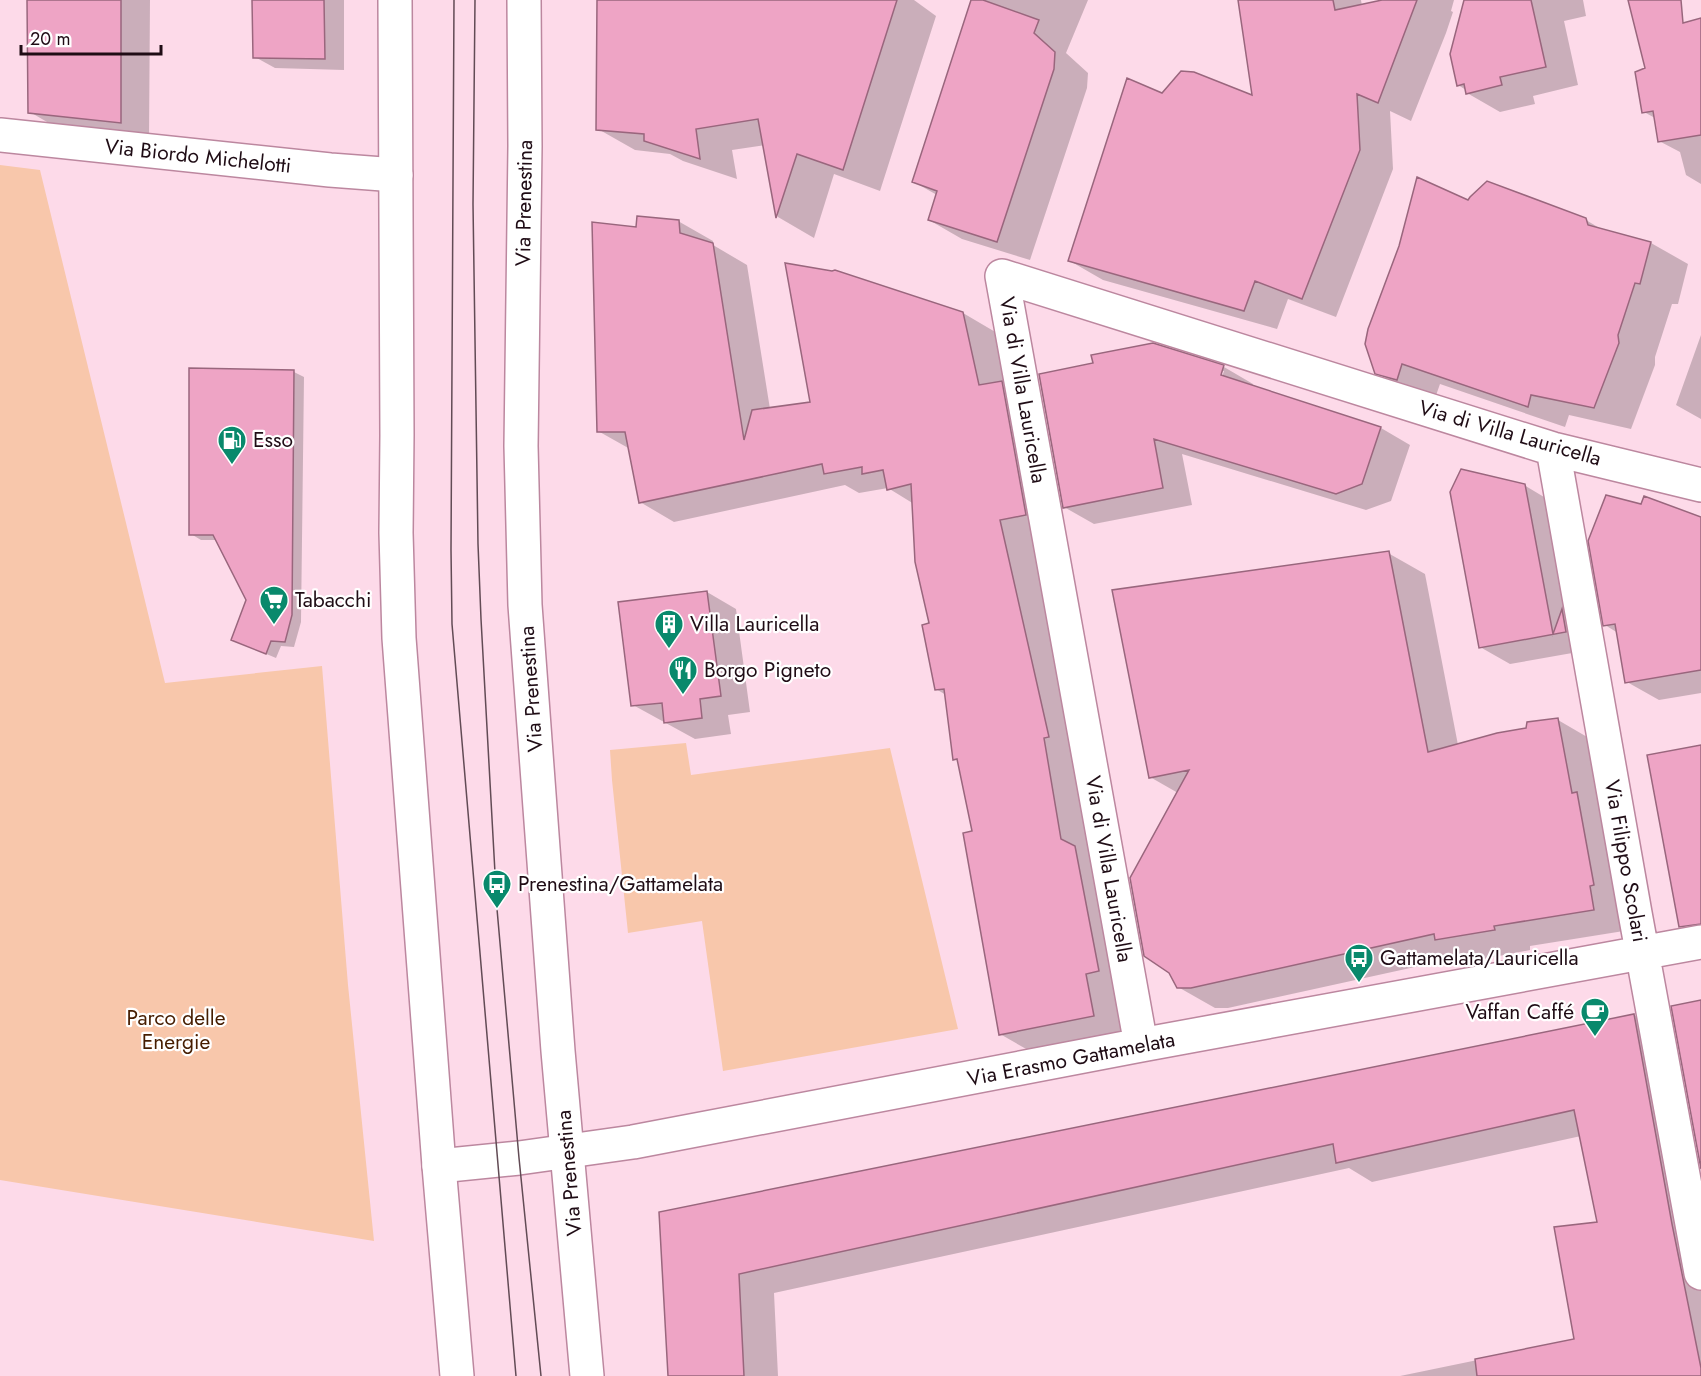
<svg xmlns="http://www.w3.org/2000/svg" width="1701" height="1376" font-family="Jost,sans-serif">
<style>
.green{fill:#f8c7ab}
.shadow{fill:#0003;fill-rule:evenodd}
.building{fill:#eea4c5;stroke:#99667d;stroke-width:1.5}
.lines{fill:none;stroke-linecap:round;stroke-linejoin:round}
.street-casing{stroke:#bc879f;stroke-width:36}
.secondary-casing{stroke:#bc879f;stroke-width:36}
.street{stroke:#fff;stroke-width:33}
.secondary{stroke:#fff;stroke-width:33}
.tram{stroke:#624b55;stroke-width:1.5}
.labels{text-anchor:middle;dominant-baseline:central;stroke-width:4.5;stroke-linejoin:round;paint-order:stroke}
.street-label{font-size:21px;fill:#1f0c15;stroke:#fff}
.poi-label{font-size:21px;fill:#1f0c15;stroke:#fff;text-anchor:start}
.park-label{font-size:21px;fill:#461d00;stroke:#fff}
</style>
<rect width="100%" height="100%" fill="#fddae9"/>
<!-- green -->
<path class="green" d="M0 165 40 170 165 683 322 666 348 985 374 1241 0 1180Z
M686 743 691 775 890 748 958 1029 723 1071 702 921 628 933 612 780 610 750Z"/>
<!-- shadow -->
<path class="shadow" d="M29 0H150L149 139 59 129 30 112Z
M254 0H344V70L275 68 255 57Z
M611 0H914L936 16 880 191 834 174 814 238 778 217 765 145 732 150 737 179 683 161 670 154 635 150 598 129Z
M973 0H1088L1066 53 1088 73 1087 88 1030 260 962 239 929 220 937 195 914 182Z
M1240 0H1361L1362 6 1389 0H1454L1451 11 1453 12 1446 33 1411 121 1390 111 1393 169 1336 317 1288 299 1277 329 1103 280 1070 261 1162 95 1254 97Z
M1465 0H1583L1586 16 1564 21 1578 85 1533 96 1535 104 1500 112 1467 93 1466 90 1458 85Z
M1701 20V184L1686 175 1680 152 1659 141 1655 118 1644 112 1646 69Z
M1469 202 1586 220 1606 232 1651 243 1688 264 1678 304H1672L1655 357V365L1631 429 1569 415 1565 427 1440 384 1434 401 1414 394 1377 373Z
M678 221 713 241V245L747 265 770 409 812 403 963 313 997 333 1128 1036 1035 1054 1000 1034 974 832 959 761 954 759 946 695 936 689 931 624 914 504 888 488 859 493 845 485 674 522 640 502 630 449 598 431 638 229Z
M1701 335V419L1676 405Z
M1153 345 1224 367 1253 384 1252 387 1381 428 1410 445 1391 501 1366 510 1182 454 1192 505 1094 524 1064 507 1095 364ZM1221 371H1224L1220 383Z
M294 372 304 377 301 622 294 647 281 646 276 658 243 644 247 600 217 540H201L191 534Z
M1524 485 1554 503 1595 649 1510 664 1480 647Z
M1701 518V693L1659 700 1627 682 1618 633 1605 625Z
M1388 553 1425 574 1458 745 1527 729 1558 720 1594 741 1630 930 1530 946V950L1473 961 1465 956 1228 1008H1215L1178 987V793L1150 777Z
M707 592 736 609 750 712 728 715 731 734 695 739 633 705Z
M1634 1015 1669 1035 1701 1208V1376H1400L1575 1340 1599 1224 1581 1136 1372 1182 1349 1168 774 1293 778 1376H669L661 1213Z"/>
<!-- building -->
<path class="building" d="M27 0H121V123L28 113Z
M252 0H324L325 59 253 58Z
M597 0H897L843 170 797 154 776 218 758 119 696 129 700 159 644 141V134L596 130Z
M971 0H983L1039 20 1034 33 1055 52 1054 69 997 242 928 220 937 191 912 182Z
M1238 0H1333L1335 10 1382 0H1417L1378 103 1357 94 1360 150 1302 299 1255 281 1244 311 1068 261 1127 78 1162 93 1181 71 1194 72 1252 95Z
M1464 0H1531L1546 67 1500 77 1502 85 1466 94 1464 84 1457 86 1450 54Z
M1628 0H1681L1683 23 1701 18V135L1658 142 1653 111 1642 113 1635 72 1645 68Z
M1417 177 1468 200 1470 197 1487 181 1586 218 1588 225 1651 242 1640 284 1635 283 1618 335 1619 343 1594 408 1531 395 1528 407 1402 364 1397 380 1375 374 1365 344 1368 329 1399 246Z
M637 216 679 220 680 233 713 243 744 440 752 410 810 402 785 263 832 271 835 270 963 312 979 385 1002 381 1026 515 1000 520 1049 737 1044 738 1061 839 1075 846 1099 971 1086 974 1094 1016 999 1035 963 833 972 831 957 759 953 760 944 689 935 690 922 625 929 623 915 562 911 484 887 490 883 470 862 474V467L824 474 822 464 639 503 625 432H597L592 222 636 227Z
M1153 343 1224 365 1221 375 1381 427 1362 484 1336 494 1154 439 1163 488 1063 508 1039 374 1093 363 1091 355Z
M189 368 294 370 292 615 285 642 271 641 266 654 231 640 246 600 213 535H189Z
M1461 469 1525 484 1553 634 1562 609 1566 632 1479 648 1450 492Z
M1606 495 1641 504 1644 496 1701 517V670L1625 683 1615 624 1603 626 1588 541Z
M1389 551 1428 752 1497 733 1526 728 1527 722 1558 718 1572 793 1577 792 1594 885 1590 886 1594 910 1494 926 1495 930 1435 940 1434 934 1191 988H1177L1169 973 1144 956 1130 878 1189 770 1149 778 1112 590Z
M707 591 721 696 700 699 702 718 664 723 662 703 631 706 618 602Z
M1701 745V924L1679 927 1647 755Z
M1701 1000V1169L1671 1006Z
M1634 1014 1672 1224 1701 1368V1376H1477L1475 1359 1574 1339 1554 1227 1597 1222 1574 1110 1336 1163 1333 1144 739 1274 744 1376H668L659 1212Z"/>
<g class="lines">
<!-- street casing -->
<g class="street-casing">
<path id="street" d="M0 135 330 170 396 175
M1553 449 1635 913 1701 1273
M1141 1045 1002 276 1553 449 1701 485
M439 1166 519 1158 633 1142 1141 1045 1701 942"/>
</g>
<!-- secondary casing -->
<g class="secondary-casing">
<path id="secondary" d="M395 0 397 435 396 533 399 638 439 1166 457 1376
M524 0 525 146 521 446 525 605 558 1051 587 1376"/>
</g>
<!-- street -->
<use href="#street" class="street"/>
<!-- secondary -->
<use href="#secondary" class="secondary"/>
<!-- tram -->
<path class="tram" d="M454 0 451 550 452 624 516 1376
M475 0 473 204 478 544 481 619 497 909 519 1158 541 1376"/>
</g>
<!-- icons -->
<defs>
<g id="fuel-pin" transform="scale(1.5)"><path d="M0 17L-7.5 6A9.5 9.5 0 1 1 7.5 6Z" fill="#09896c" stroke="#fff"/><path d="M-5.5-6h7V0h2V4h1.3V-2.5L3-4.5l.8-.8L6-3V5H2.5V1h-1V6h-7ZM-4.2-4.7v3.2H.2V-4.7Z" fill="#fff"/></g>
<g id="supermarket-pin" transform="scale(1.5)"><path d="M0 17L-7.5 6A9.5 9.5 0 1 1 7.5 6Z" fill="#09896c" stroke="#fff"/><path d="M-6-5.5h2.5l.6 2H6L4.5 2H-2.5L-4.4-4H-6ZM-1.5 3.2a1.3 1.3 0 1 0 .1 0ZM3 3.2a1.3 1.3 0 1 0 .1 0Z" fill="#fff"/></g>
<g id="building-pin" transform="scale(1.5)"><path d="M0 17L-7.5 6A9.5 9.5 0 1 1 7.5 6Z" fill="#09896c" stroke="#fff"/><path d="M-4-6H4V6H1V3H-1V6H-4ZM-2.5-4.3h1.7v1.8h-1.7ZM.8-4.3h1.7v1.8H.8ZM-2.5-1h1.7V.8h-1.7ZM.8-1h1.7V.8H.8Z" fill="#fff"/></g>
<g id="restaurant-pin" transform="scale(1.5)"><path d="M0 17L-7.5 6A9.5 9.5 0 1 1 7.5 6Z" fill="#09896c" stroke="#fff"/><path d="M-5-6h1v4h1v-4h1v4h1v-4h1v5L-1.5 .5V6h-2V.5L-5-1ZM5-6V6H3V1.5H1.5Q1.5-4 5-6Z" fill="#fff"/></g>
<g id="bus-pin" transform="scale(1.5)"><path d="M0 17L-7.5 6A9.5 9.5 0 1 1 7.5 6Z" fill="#09896c" stroke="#fff"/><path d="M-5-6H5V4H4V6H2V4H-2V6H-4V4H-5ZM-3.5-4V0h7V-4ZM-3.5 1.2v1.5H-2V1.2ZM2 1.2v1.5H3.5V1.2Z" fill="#fff"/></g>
<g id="cafe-pin" transform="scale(1.5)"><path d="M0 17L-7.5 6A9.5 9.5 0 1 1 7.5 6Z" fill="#09896c" stroke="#fff"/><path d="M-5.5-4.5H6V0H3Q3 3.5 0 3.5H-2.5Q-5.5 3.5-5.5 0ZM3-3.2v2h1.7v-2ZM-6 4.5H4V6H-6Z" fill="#fff"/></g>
</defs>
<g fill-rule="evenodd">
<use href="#fuel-pin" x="232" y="440"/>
<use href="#supermarket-pin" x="274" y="600"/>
<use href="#building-pin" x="669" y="624"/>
<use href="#restaurant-pin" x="683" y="670"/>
<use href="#bus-pin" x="497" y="884"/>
<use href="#bus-pin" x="1359" y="958"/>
<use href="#cafe-pin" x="1595" y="1012"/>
</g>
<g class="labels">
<!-- street labels -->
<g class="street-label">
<text transform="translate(198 156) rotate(6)">Via Biordo Michelotti</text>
<text transform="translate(524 203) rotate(-89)">Via Prenestina</text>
<text transform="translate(1023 390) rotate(80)">Via di Villa Lauricella</text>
<text transform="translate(1510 433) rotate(16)">Via di Villa Lauricella</text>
<text transform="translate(531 689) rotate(-94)">Via Prenestina</text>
<text transform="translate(1626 861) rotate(80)">Via Filippo Scolari</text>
<text transform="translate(1109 869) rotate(80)">Via di Villa Lauricella</text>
<text transform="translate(1071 1059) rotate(-11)">Via Erasmo Gattamelata</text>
<text transform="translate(569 1173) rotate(-95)">Via Prenestina</text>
</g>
<!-- poi labels -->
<g class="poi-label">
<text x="253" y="440">Esso</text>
<text x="295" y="600">Tabacchi</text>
<text x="690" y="624">Villa Lauricella</text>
<text x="704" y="670">Borgo Pigneto</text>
<text x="518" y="884">Prenestina/Gattamelata</text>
<text x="1380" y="958">Gattamelata/Lauricella</text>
<text x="1574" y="1012" text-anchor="end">Vaffan Caffé</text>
</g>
<!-- park labels -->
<g class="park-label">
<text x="176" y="1018">Parco delle<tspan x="176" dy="24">Energie</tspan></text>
</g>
</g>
<!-- scale -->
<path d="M21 45v9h140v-9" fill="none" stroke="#1f0c15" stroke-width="3"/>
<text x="30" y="45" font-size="18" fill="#1f0c15" stroke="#ffffff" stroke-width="4.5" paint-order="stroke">20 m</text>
</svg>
